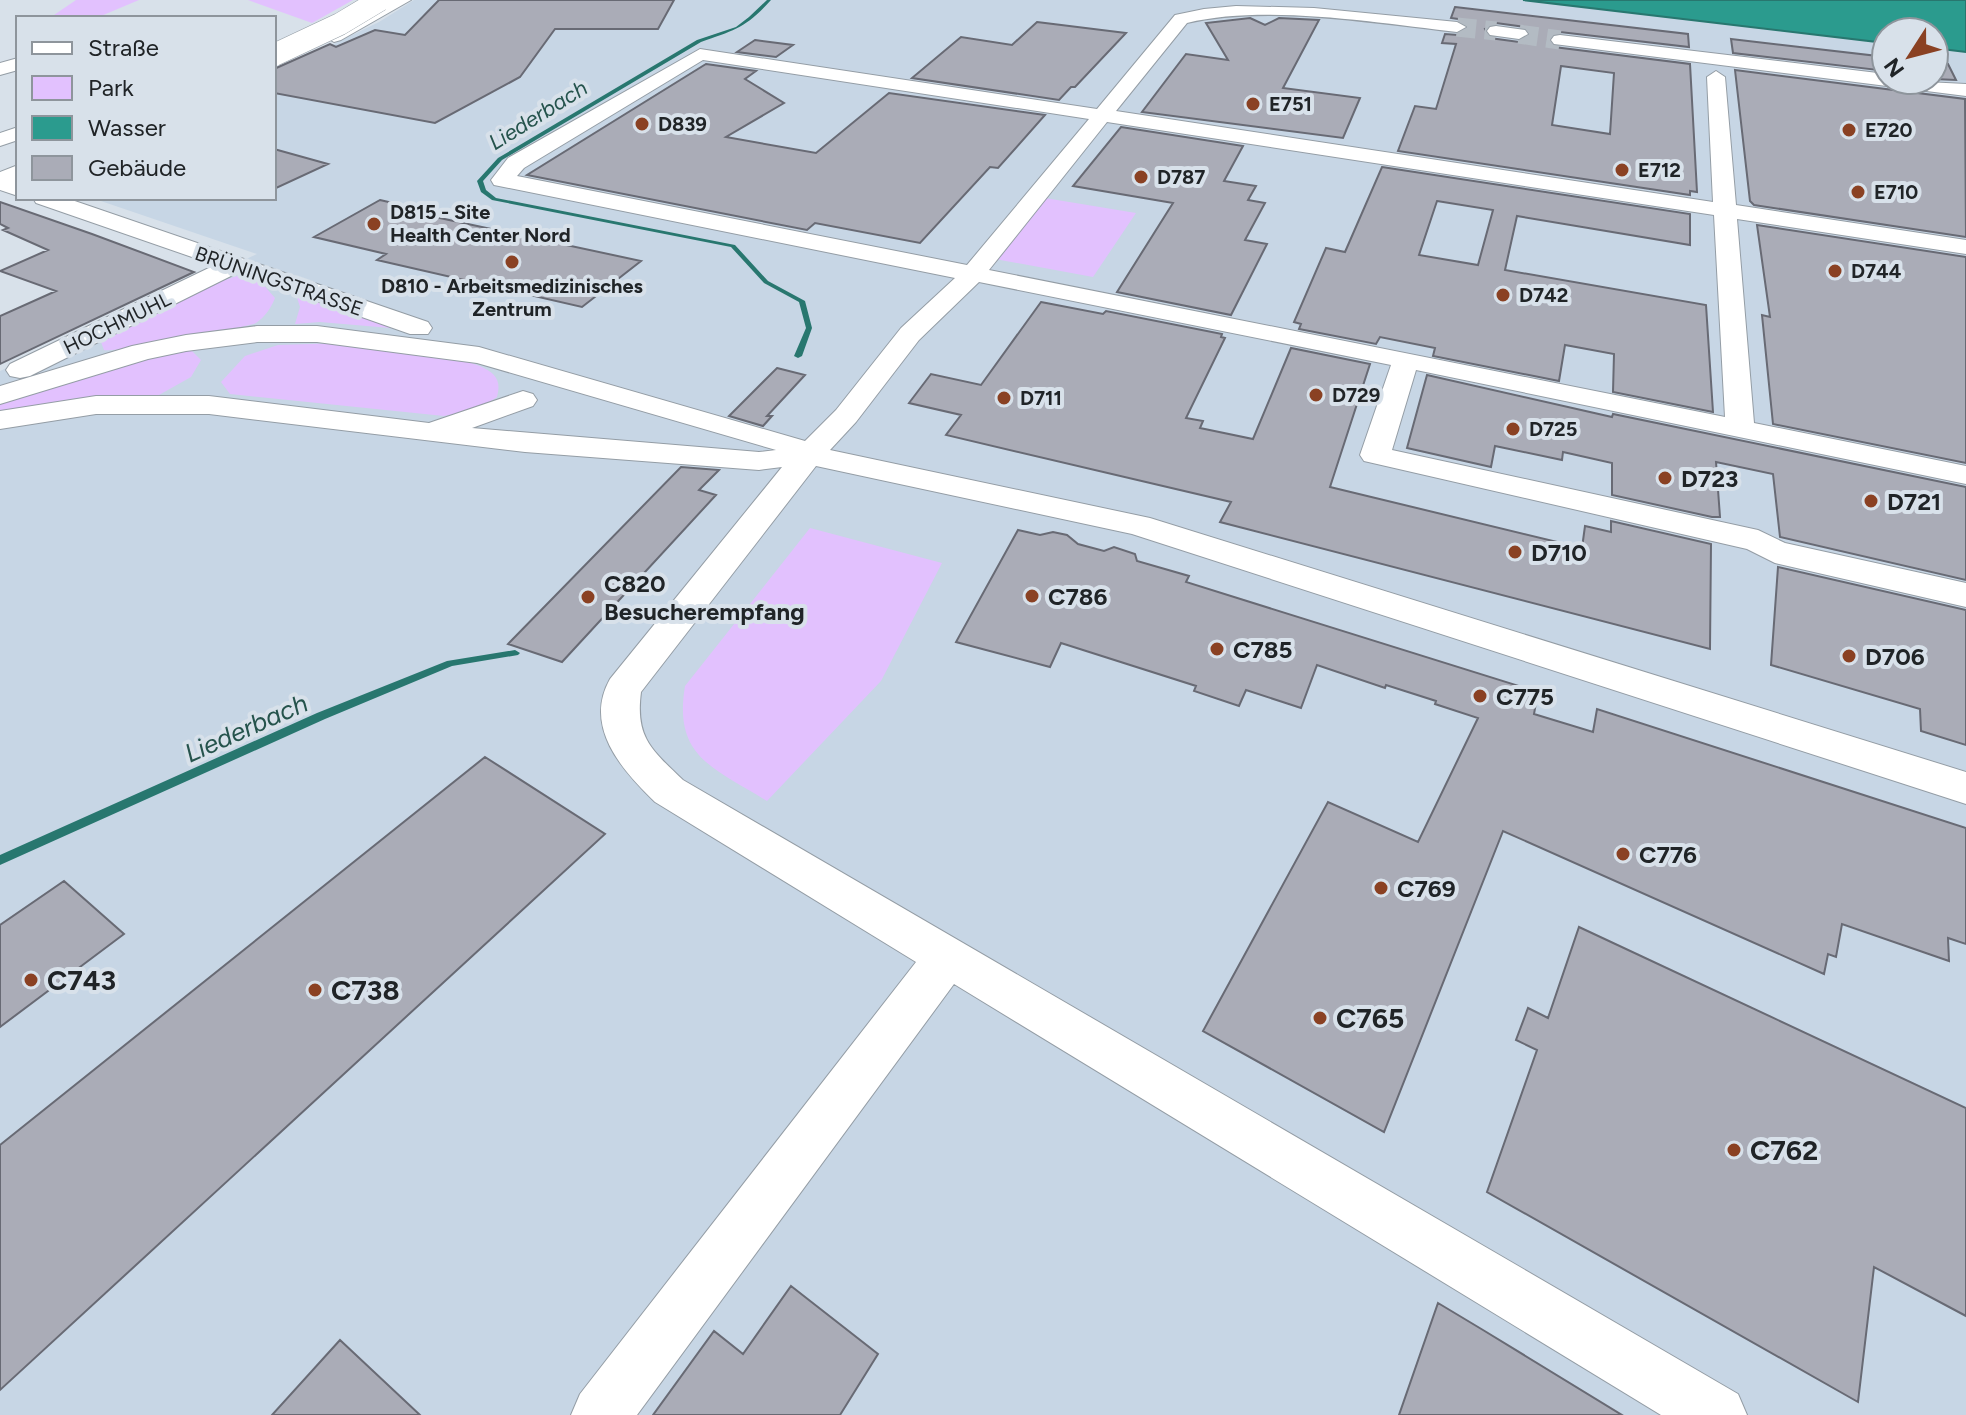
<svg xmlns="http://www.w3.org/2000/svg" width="1966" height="1415" font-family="Figtree,sans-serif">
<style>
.built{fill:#c7d6e5}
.green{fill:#e2c1fe}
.water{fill:#2b9b8e;stroke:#28776f;stroke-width:2}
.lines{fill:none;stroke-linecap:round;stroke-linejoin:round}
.stream{fill:#28776f;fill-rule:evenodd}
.building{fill:#aaacb7;stroke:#686a74;stroke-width:2;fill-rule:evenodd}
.street-tunnel{stroke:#b3bbc3;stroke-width:19;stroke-dasharray:19 9;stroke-linecap:butt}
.street-casing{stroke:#949da5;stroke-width:2}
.secondary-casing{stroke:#949da5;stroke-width:2}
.street{fill:#fff;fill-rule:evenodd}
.secondary{fill:#fff;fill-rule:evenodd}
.secondary-bridge-casing{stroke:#949da5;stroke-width:23;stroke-linecap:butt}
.secondary-bridge{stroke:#fff;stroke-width:22}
.poi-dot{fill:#8a4123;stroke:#d8e1ea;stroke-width:3}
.labels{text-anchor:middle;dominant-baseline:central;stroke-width:8;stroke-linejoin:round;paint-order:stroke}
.far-poi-label{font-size:20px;font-weight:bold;fill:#202427;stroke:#d8e1ea;text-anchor:start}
.far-street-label{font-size:20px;fill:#202427;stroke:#d8e1ea}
.far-water-label{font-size:22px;font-style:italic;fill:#25534c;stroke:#d8e1ea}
.poi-label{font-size:24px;font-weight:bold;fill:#202427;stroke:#d8e1ea;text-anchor:start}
.water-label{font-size:26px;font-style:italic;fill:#25534c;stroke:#d8e1ea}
.near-poi-label{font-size:28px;font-weight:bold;fill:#202427;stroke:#d8e1ea;text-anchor:start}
</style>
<rect width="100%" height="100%" fill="#d8e1ea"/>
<!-- built -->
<path class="built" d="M414 0H1520L1886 43V80H1934V48L1966 52V1415H0V371L257 254 92 198H274V73L379 22Z"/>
<!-- green -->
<path class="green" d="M76 0H139L101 16 54 15Z
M248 0H353L312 23Z
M1045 198 1136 213 1093 277 995 259Z
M243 274 260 281 275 298C271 308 265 317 256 323 249 327 113 353 104 350L101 342 108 332 201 288Z
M294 288 402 329 320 322 295 324 300 307Z
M343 343C376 348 471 353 493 374 500 381 499 389 497 397L479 409 444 416 230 394 221 382 245 356 278 345Z
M191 350 201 360 191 377 159 395 77 398 0 414V402L124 364Z
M810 528 942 563 881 681 767 801C714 768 673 757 685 686Z"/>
<!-- water -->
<path class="water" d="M1523 0H1966V52L1934 48V32H1886V43Z"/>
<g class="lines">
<!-- stream -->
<path class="stream" d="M767 0H771C746 28 735 30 701 42L502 160 483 181 486 190 496 198 735 245 768 281 805 301 812 328 802 356 798 358 794 356 806 328 799 302 764 283 731 247 492 200 481 192 477 181 498 158 697 40 736 27 749 17Z
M515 650 520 653 518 655 452 666 325 719 0 865V855L317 713 447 661Z"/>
</g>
<!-- building -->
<path class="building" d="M439 0H674L658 29H555L520 77 435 123 274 93V69L330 44 336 47 375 30 405 35Z
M1455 7 1688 34 1689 47 1560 32 1552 34 1548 40 1554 47 1690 64 1697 192 1690 191V195L1398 151 1415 106 1436 109 1456 44 1442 43 1445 34 1458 35 1469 28 1458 19 1451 18ZM1496 23 1525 27 1531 35 1519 42 1490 38 1485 29ZM1561 66 1614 73 1610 134 1552 125Z
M1250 18 1265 25 1279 18 1319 20 1283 88 1360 98 1343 138 1142 112 1186 54 1228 60 1206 23Z
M1037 22 1126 33 1075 87H1071L1059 100 912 78 961 37 1012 45Z
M1731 39 1886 57V71L1733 53Z
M755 40 793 45 776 57 737 52Z
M1934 63 1948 64 1956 80 1934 79Z
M706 64 756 71 745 79 784 103 726 137 816 153 889 93 1045 115 998 168 990 167 920 243 815 223 807 230 527 175Z
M1735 70 1965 99 1966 237 1754 205 1750 201Z
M1121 127 1243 146 1224 181 1256 186 1248 200 1265 203 1245 240 1267 244 1231 315 1117 292 1173 203 1073 186Z
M274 149 328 164 274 189Z
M1382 167 1690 214V245L1517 216 1505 270 1706 305 1713 412 1613 392 1614 354 1565 345 1559 381 1433 356 1435 348 1380 337 1376 344 1299 329 1301 324 1294 322 1326 248 1345 252ZM1437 201 1493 210 1478 265 1419 255Z
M380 200 432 212 426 215 641 261 582 307 377 260 386 254 314 237Z
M0 202 92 234 194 272 0 364V316L56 291 0 271 48 250 3 230 8 228 0 224Z
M1757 225 1966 257V463L1773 424 1762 315 1770 317Z
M1041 302 1103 314 1106 311 1222 334 1221 337 1225 338 1186 418 1203 421 1200 428 1253 439 1291 348 1370 364 1330 487 1582 548 1585 526 1611 532V521L1711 544 1710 649 1220 522 1231 502 946 435 961 415 909 403 931 374 981 385Z
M777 368 805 375 767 416H772L763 426 729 416Z
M1427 375 1612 417 1613 414 1966 487V580L1780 537 1773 474 1716 462 1720 517H1712L1612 495V463L1563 452 1562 460 1495 446 1491 467 1407 448Z
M681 467 719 470 699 490 716 495 562 662 508 644Z
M1018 530 1040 535 1053 532 1067 535 1078 544 1104 551 1114 547 1135 554 1137 561 1189 576 1186 582 1538 692 1534 714 1593 732 1597 709 1966 828V944L1948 938 1949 961 1842 924 1836 957 1828 954 1824 974 1503 831 1384 1132 1203 1031 1328 802 1418 842 1478 718 1435 704 1436 701 1386 685 1385 688 1317 665 1301 708 1246 690 1239 706 1194 691 1196 686 1061 643 1050 667 956 642Z
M1778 567 1966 610V745L1921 731 1920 709 1771 665Z
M485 757 605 834 0 1390V1145Z
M64 881 124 934 0 1027V925Z
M1579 927 1966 1108V1316L1874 1267 1858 1402 1487 1192 1537 1050 1516 1040 1528 1008 1548 1018Z
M791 1286 878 1354 840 1415H653L714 1331 743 1354Z
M1438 1303 1483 1330 1622 1415H1399Z
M340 1340 420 1415H272Z"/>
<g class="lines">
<!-- street-tunnel -->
<path class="street-tunnel" d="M1457 27 1496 31
M1519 34 1560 40"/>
<!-- street casing -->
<g class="street-casing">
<path id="street" d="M1236 6 1314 8 1457 22 1466 27 1457 32C1376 23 1266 4 1187 23L1116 111 1713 202 1707 77 1716 71 1725 77 1736 205 1966 240V254L1737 219 1754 423 1966 466V484L1416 370 1392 450 1758 530 1785 543 1966 583V607L1775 563 1747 549 1364 461 1360 455 1391 365 979 282 919 340 856 422 830 450 1150 518 1966 772V804L1132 534 816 466 641 692C635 738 652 750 683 780L1738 1394 1747 1415H1661L954 984 637 1415H571L580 1394 916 962 655 802C622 770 583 727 610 679L782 467 759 470 525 452 209 414H96L0 429V411L96 396H209L429 423 523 391 533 394 537 400 533 406 472 428 759 452 776 450 477 363 317 342H257L186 351 148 359 0 404V386L132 346 186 335 257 326H317L479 347 805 441 836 410 901 328 955 278 494 185 491 180 508 158 700 49 1097 109 1175 15 1204 9ZM703 60 1089 119 967 265 517 176 524 168ZM1107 122 1714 215 1725 417 989 270Z
M1496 26 1525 30 1528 34 1519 39 1490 35 1487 31 1490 27Z
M1560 35 1886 74V80L1966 84V96L1554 44 1551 40 1554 36Z
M18 58V70L0 75V63Z
M18 127V140L0 146V133Z
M0 176 18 182V196L0 190Z
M33 198H66L428 322 432 328 428 334H410L237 273 30 376 20 378 10 376 6 370 10 364 215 265 36 203Z"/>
</g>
<!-- secondary casing -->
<g class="secondary-casing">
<path id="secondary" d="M387 0H411L341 40 334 42 324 36Z
M18 165V182L0 189V172Z"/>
</g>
<!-- street -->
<use href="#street" class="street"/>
<!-- secondary -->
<use href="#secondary" class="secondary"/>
<!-- secondary-bridge casing -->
<g class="secondary-bridge-casing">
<path id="secondary-bridge" d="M274 55 340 24 380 0"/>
</g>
<!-- secondary-bridge -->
<use href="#secondary-bridge" class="secondary-bridge"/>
</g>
<!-- markers -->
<g class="poi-dot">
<circle cx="1253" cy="104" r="8"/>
<circle cx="642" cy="124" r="8"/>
<circle cx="1849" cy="130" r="8"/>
<circle cx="1622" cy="170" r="8"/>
<circle cx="1141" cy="177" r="8"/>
<circle cx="1858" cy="192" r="8"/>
<circle cx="374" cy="224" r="8"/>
<circle cx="512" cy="262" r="8"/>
<circle cx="1835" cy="271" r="8"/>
<circle cx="1503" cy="295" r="8"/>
<circle cx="1316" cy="395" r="8"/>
<circle cx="1004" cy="398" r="8"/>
<circle cx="1513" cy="429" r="8"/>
<circle cx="1665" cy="478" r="8"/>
<circle cx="1871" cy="501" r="8"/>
<circle cx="1515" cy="552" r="8"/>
<circle cx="1032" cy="596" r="8"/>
<circle cx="588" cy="597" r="8"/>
<circle cx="1217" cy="649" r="8"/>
<circle cx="1849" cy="656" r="8"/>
<circle cx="1480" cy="696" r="8"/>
<circle cx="1623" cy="854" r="8"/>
<circle cx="1381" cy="888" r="8"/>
<circle cx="31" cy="980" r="8"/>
<circle cx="315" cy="990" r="8"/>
<circle cx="1320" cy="1018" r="8"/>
<circle cx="1734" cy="1150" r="8"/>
</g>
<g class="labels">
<!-- far-poi labels -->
<g class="far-poi-label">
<text x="1269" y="104">E751</text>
<text x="658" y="124">D839</text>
<text x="1865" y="130">E720</text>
<text x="1638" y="170">E712</text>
<text x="1157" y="177">D787</text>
<text x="1874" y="192">E710</text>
<text x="390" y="212">D815 - Site<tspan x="390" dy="23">Health Center Nord</tspan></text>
<text x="1851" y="271">D744</text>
<text x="512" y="286" text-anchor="middle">D810 - Arbeitsmedizinisches<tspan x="512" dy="23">Zentrum</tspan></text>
<text x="1519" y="295">D742</text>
<text x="1332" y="395">D729</text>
<text x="1020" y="398">D711</text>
<text x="1529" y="429">D725</text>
</g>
<!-- far-street labels -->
<g class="far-street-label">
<text transform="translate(279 281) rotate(19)">BRÜNINGSTRASSE</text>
<text transform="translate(117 323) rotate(-26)">HOCHMUHL</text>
</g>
<!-- far-water labels -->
<g class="far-water-label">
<text transform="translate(538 115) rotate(-32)">Liederbach</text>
</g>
<!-- poi labels -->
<g class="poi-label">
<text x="1681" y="478">D723</text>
<text x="1887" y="501">D721</text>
<text x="1531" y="552">D710</text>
<text x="604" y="583">C820<tspan x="604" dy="28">Besucherempfang</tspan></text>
<text x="1048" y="596">C786</text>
<text x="1233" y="649">C785</text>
<text x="1865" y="656">D706</text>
<text x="1496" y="696">C775</text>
<text x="1639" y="854">C776</text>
<text x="1397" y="888">C769</text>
</g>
<!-- water labels -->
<g class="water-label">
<text transform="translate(246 728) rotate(-24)">Liederbach</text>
</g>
<!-- near-poi labels -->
<g class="near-poi-label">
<text x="47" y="980">C743</text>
<text x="331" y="990">C738</text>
<text x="1336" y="1018">C765</text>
<text x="1750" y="1150">C762</text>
</g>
</g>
<!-- legend -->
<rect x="16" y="16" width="260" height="184" fill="#d8e1ea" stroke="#8e959c" stroke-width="2"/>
<rect x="32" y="42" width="40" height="12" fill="#ffffff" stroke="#8e959c" stroke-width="2"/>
<text x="88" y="56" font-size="24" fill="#202427">Straße</text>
<rect x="32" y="76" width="40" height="24" fill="#e2c1fe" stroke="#8e959c" stroke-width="2"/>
<text x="88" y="96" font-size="24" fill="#202427">Park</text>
<rect x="32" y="116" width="40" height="24" fill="#2b9b8e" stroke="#8e959c" stroke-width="2"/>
<text x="88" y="136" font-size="24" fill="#202427">Wasser</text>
<rect x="32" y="156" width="40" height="24" fill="#aaacb7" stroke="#8e959c" stroke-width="2"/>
<text x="88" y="176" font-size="24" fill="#202427">Gebäude</text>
<!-- north arrow -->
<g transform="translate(1910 56) rotate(234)"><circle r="38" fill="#d8e1ea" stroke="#8e959c" stroke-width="2"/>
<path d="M0-6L14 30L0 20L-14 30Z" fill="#8a4123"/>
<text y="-12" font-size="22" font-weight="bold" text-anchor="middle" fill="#202427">N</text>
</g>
</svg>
